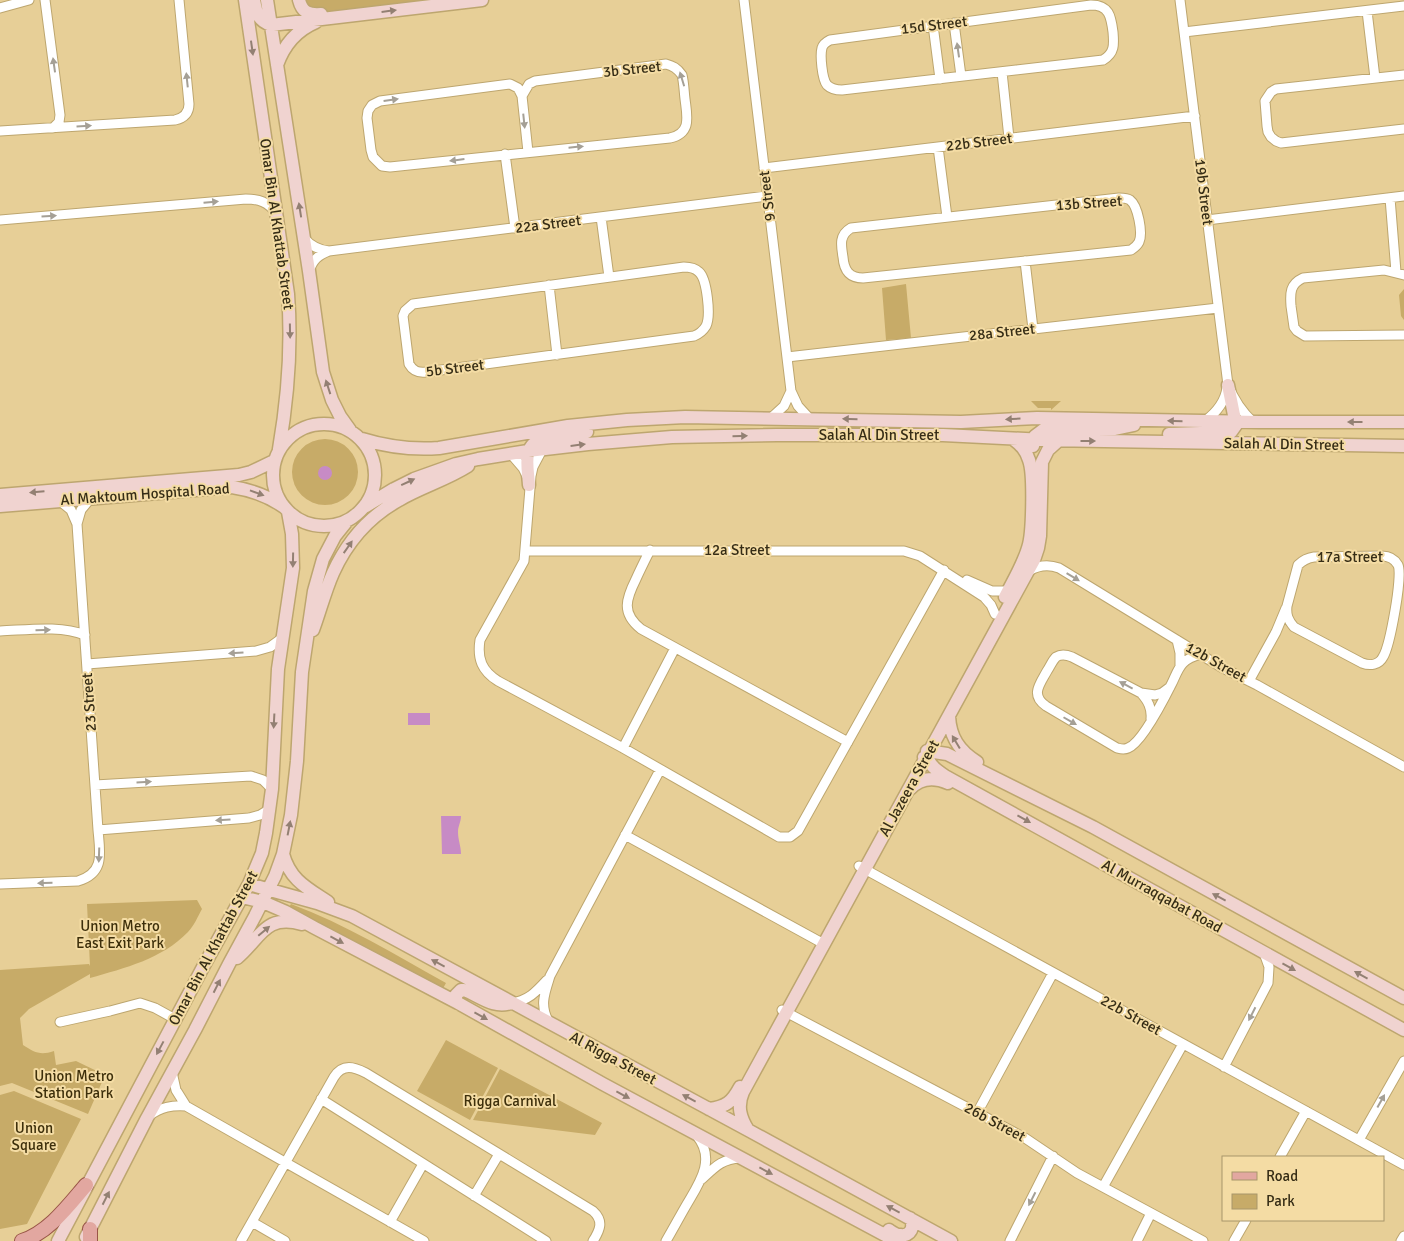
<svg xmlns="http://www.w3.org/2000/svg" width="1404" height="1241" font-family="Signika,sans-serif">
<style>
.green{fill:#c7ab68}
.water{fill:#c78bc5}
.lines{fill:none;stroke-linecap:round;stroke-linejoin:round}
.street-casing{stroke:#bda66f;stroke-width:11}
.secondary-casing{stroke:#bda66f;stroke-width:15}
.primary-casing{stroke:#995647;stroke-width:16}
.street{stroke:#fff;stroke-width:9}
.secondary{stroke:#f0d3d0;stroke-width:12}
.primary{stroke:#e2a7a0;stroke-width:14}
.oneway{fill:#938073}
.oneway2{fill:#a5a096}
.labels{text-anchor:middle;dominant-baseline:central;stroke-width:4;stroke-linejoin:round;paint-order:stroke}
.street-label{font-size:15px;fill:#362d16;stroke:#f4dca4}
.park-label{font-size:15px;fill:#3d2f0b;stroke:#f4dca4}
</style>
<rect width="100%" height="100%" fill="#e7cf97"/>
<!-- green -->
<path class="green" d="M302 0H482L305 21Z
M906 284 911 338 886 340 882 288Z
M1404 289V320L1401 316 1399 295Z
M1031 401H1061L1051 410V408H1038Z
M292 472a33 33 0 1 1 66 0a33 33 0 1 1-66 0Z
M197 900 202 909C198 916 194 926 188 932 162 959 125 968 90 978V974L29 1009 20 1018 23 1045C34 1052 40 1056 54 1051L56 1065 76 1061 105 1075 88 1114 12 1083 0 1086V970L89 964 90 966 87 904Z
M291 904C345 924 396 955 446 983L441 992 288 909Z
M446 1040 498 1068 470 1120 417 1091Z
M500 1069 602 1123 595 1135 473 1120Z
M14 1091 81 1119 27 1224 0 1229V1095Z"/>
<!-- water -->
<path class="water" d="M318 473a7 7 0 1 1 14 0a7 7 0 1 1-14 0Z
M408 713H430V725H408Z
M441 816H461C461 822 458 826 458 832 458 840 461 846 461 854H442Z"/>
<g class="lines">
<!-- street casing -->
<g class="street-casing">
<path id="street" d="M45 0 60 115 59 122 53 128
M744 0 791 391 798 406 809 418
M1180 0 1228 385C1234 400 1241 411 1253 422
M1091 5C1109 5 1111 16 1113 32 1114 44 1115 53 1103 60L842 90C836 90 831 89 827 85 822 79 820 55 822 48 823 44 826 42 830 40Z
M0 8 29 0
M1367 11 1375 78
M954 23 961 76
M933 25 940 79
M1184 32 1404 6
M1002 72 1009 138
M1404 75 1276 89 1271 92 1265 101 1267 126 1268 132 1271 137 1276 141 1281 143 1404 129
M522 96 529 84 535 81 666 64C673 66 677 68 682 75 684 83 684 91 685 99 687 116 692 133 670 138L390 167 382 166 373 157 371 150 367 118 368 111 372 105 380 101 510 84 518 88 522 96 528 152
M0 131 175 120C184 118 189 113 189 104L179 0
M938 147 947 217
M505 154 515 228
M764 168 1195 116
M1119 198C1123 198 1127 198 1130 200 1138 206 1143 233 1139 242 1137 246 1134 248 1131 250L863 278C849 278 844 270 843 257 841 245 839 235 851 228Z
M1390 198 1396 272
M601 217 609 277
M0 220 246 199C259 199 268 202 276 213
M1207 220 1404 196
M304 238C311 246 318 250 329 251
M1025 261 1033 329
M684 267C690 267 695 268 699 272 707 279 711 316 706 326 703 331 699 334 694 336L426 372C418 373 413 371 409 364L403 316 405 311 413 304Z
M309 271C313 260 318 255 329 251L767 196
M1404 275 1384 270 1303 278C1290 284 1290 293 1291 306 1292 313 1293 320 1294 327L1297 331 1305 336 1404 335
M549 285 557 355
M787 357 1218 308
M772 417 784 406 791 391
M1205 421C1217 412 1225 402 1227 388
M542 450 533 467 531 476 524 561 480 640C477 659 482 671 498 681L623 748 779 837H790L798 831 944 570
M511 454 523 468 527 476
M60 501 71 510 77 524
M650 550C645 560 640 570 636 579 626 599 621 613 641 629L848 742
M526 551H904L920 556 984 597 991 605 995 614
M1382 556C1388 556 1394 558 1398 565 1403 575 1390 646 1383 657 1379 665 1370 666 1362 663L1294 627C1288 620 1286 615 1287 606L1298 565C1303 560 1307 558 1314 557Z
M1029 571C1039 565 1048 564 1059 568L1221 667 1257 685 1404 767
M967 580 992 591H1008
M0 631C27 630 60 625 85 635
M1177 640 1180 653V666
M87 664 256 651 270 647 281 639
M1249 681 1276 632 1286 608
M1170 687 1162 693 1155 695 1141 693 1072 657C1067 655 1061 654 1056 657 1052 661 1050 667 1047 671 1040 684 1030 695 1046 706L1117 748C1121 749 1124 750 1128 748 1142 743 1165 697 1172 683 1175 677 1178 668 1183 663 1188 658 1194 656 1201 654
M1141 693C1148 701 1152 708 1151 719
M623 748 675 648
M95 785 251 776 263 780 272 789
M98 830 249 818 260 815 270 809
M625 835 824 944
M859 866 1404 1165
M0 884 78 881C105 873 100 853 98 830L77 524 81 510 90 499
M511 1003C528 1001 536 992 547 980
M782 1010 1025 1138 1077 1173 1203 1241
M60 1022 110 1011 140 1003 155 1008 175 1019
M549 1022C539 1006 545 992 550 976L660 770
M1224 1067 1268 983 1269 967 1264 953
M172 1072 176 1090 186 1106 424 1241
M321 1099 546 1241
M977 1113 1053 973
M149 1116C161 1107 172 1105 186 1106
M1359 1140 1404 1061
M1280 1157 1306 1111
M702 1179C715 1167 722 1159 740 1158
M1103 1187 1183 1044
M474 1196 499 1154
M252 1222 285 1241
M390 1222 423 1164
M241 1241 334 1077C343 1063 354 1067 366 1073L593 1211C604 1221 600 1230 593 1241
M666 1241C673 1229 680 1216 687 1204 700 1182 716 1159 697 1136
M1010 1241 1053 1156
M1137 1241 1151 1213
M1234 1241 1246 1220
M1401 1241 1404 1236"/>
</g>
<!-- secondary casing -->
<g class="secondary-casing">
<path id="secondary" d="M245 0 288 294C292 346 288 397 279 449
M254 0C256 12 258 21 271 25L482 0
M267 0 309 271 323 372 332 400 340 416 350 430
M299 0C302 12 308 15 321 14
M277 65C284 45 297 30 316 22
M273 475a51 51 0 1 1 102 0a51 51 0 1 1-102 0Z
M1169 434 1231 432 1236 425 1228 385
M362 439C388 447 412 450 439 448L568 426 627 420 685 417 961 422 1037 418 1260 422H1404
M1033 446 1035 436 1043 430 1115 429 1134 425
M529 485C528 467 521 444 544 439L587 432
M0 495 239 475 251 472 274 461
M0 506 232 487C252 490 268 496 284 507
M366 506 394 489 414 479 456 464 478 459 528 451 588 444 672 437 777 435H943L1044 440 1404 446
M1005 597C1013 581 1023 565 1028 548 1033 534 1034 473 1029 460 1026 450 1021 445 1013 439
M313 630C320 611 325 591 333 573 347 542 370 516 399 500 421 487 446 480 468 466
M949 716C950 737 959 751 977 762
M927 751C926 763 936 770 945 776L1404 1030
M924 757 934 752 947 754 1093 827 1404 998
M910 789C921 777 934 777 948 783
M283 854C290 880 307 888 328 902
M249 884 317 903 352 916 748 1130 951 1241
M242 897 263 902 286 912 315 928 458 1003 603 1084 896 1241
M237 958C260 939 265 913 302 924
M458 1003 456 1001V995L461 990H464C480 996 493 1009 511 1003
M709 1109C726 1107 732 1102 740 1087
M748 1130C740 1117 737 1106 743 1092L1034 560 1038 548 1040 536 1042 462 1048 450 1058 441
M889 1230C892 1232 896 1235 900 1235 911 1237 915 1226 910 1218
M86 1237 147 1118 195 1030 229 964 255 916 275 876 283 854 291 815 297 761 302 672 314 591 323 559 335 536 347 521
M58 1241 202 969 249 884 262 853 266 833 272 789 278 669 293 568 292 534 288 512"/>
</g>
<!-- primary casing -->
<g class="primary-casing">
<path id="primary" d="M22 1241C49 1232 68 1206 86 1185
M90 1241V1229"/>
</g>
<!-- street -->
<use href="#street" class="street"/>
<!-- secondary -->
<use href="#secondary" class="secondary"/>
<!-- primary -->
<use href="#primary" class="primary"/>
</g>
<!-- one-way arrows -->
<defs><path id="oneway-solid" d="M-6-.8H1V-3.2L6.5 0L1 3.2V.8H-6Z" transform="scale(1.25)"/></defs>
<g class="oneway">
<use href="#oneway-solid" transform="translate(389 11) rotate(-7)"/>
<use href="#oneway-solid" transform="translate(252 48) rotate(82)"/>
<use href="#oneway-solid" transform="translate(300 210) rotate(-99)"/>
<use href="#oneway-solid" transform="translate(290 331) rotate(89)"/>
<use href="#oneway-solid" transform="translate(328 387) rotate(-108)"/>
<use href="#oneway-solid" transform="translate(850 419) rotate(-179)"/>
<use href="#oneway-solid" transform="translate(1013 419) rotate(177)"/>
<use href="#oneway-solid" transform="translate(1175 421) rotate(-179)"/>
<use href="#oneway-solid" transform="translate(1355 422) rotate(180)"/>
<use href="#oneway-solid" transform="translate(740 436) rotate(-1)"/>
<use href="#oneway-solid" transform="translate(1088 441)"/>
<use href="#oneway-solid" transform="translate(578 445) rotate(-7)"/>
<use href="#oneway-solid" transform="translate(408 482) rotate(-25)"/>
<use href="#oneway-solid" transform="translate(37 492) rotate(175)"/>
<use href="#oneway-solid" transform="translate(257 493) rotate(20)"/>
<use href="#oneway-solid" transform="translate(348 547) rotate(-55)"/>
<use href="#oneway-solid" transform="translate(293 560) rotate(91)"/>
<use href="#oneway-solid" transform="translate(274 721) rotate(93)"/>
<use href="#oneway-solid" transform="translate(956 742) rotate(-121)"/>
<use href="#oneway-solid" transform="translate(1024 819) rotate(29)"/>
<use href="#oneway-solid" transform="translate(289 828) rotate(-79)"/>
<use href="#oneway-solid" transform="translate(1219 897) rotate(-152)"/>
<use href="#oneway-solid" transform="translate(264 931) rotate(-40)"/>
<use href="#oneway-solid" transform="translate(337 940) rotate(28)"/>
<use href="#oneway-solid" transform="translate(438 963) rotate(-152)"/>
<use href="#oneway-solid" transform="translate(1289 967) rotate(29)"/>
<use href="#oneway-solid" transform="translate(1361 975) rotate(-151)"/>
<use href="#oneway-solid" transform="translate(217 986) rotate(-63)"/>
<use href="#oneway-solid" transform="translate(481 1016) rotate(29)"/>
<use href="#oneway-solid" transform="translate(160 1048) rotate(118)"/>
<use href="#oneway-solid" transform="translate(623 1095) rotate(28)"/>
<use href="#oneway-solid" transform="translate(689 1098) rotate(-152)"/>
<use href="#oneway-solid" transform="translate(766 1171) rotate(28)"/>
<use href="#oneway-solid" transform="translate(106 1198) rotate(-63)"/>
<use href="#oneway-solid" transform="translate(893 1209) rotate(-152)"/>
</g>
<g class="oneway2">
<use href="#oneway-solid" transform="translate(958 50) rotate(-98)"/>
<use href="#oneway-solid" transform="translate(54 65) rotate(-98)"/>
<use href="#oneway-solid" transform="translate(682 79) rotate(-107)"/>
<use href="#oneway-solid" transform="translate(187 80) rotate(-96)"/>
<use href="#oneway-solid" transform="translate(391 100) rotate(-8)"/>
<use href="#oneway-solid" transform="translate(524 121) rotate(84)"/>
<use href="#oneway-solid" transform="translate(84 126) rotate(-4)"/>
<use href="#oneway-solid" transform="translate(576 147) rotate(-6)"/>
<use href="#oneway-solid" transform="translate(457 160) rotate(173)"/>
<use href="#oneway-solid" transform="translate(211 202) rotate(-5)"/>
<use href="#oneway-solid" transform="translate(49 216) rotate(-4)"/>
<use href="#oneway-solid" transform="translate(1073 577) rotate(31)"/>
<use href="#oneway-solid" transform="translate(43 630) rotate(-2)"/>
<use href="#oneway-solid" transform="translate(236 653) rotate(176)"/>
<use href="#oneway-solid" transform="translate(1126 685) rotate(-152)"/>
<use href="#oneway-solid" transform="translate(1070 721) rotate(30)"/>
<use href="#oneway-solid" transform="translate(144 782) rotate(-3)"/>
<use href="#oneway-solid" transform="translate(223 820) rotate(176)"/>
<use href="#oneway-solid" transform="translate(99 855) rotate(92)"/>
<use href="#oneway-solid" transform="translate(45 883) rotate(178)"/>
<use href="#oneway-solid" transform="translate(1252 1014) rotate(117)"/>
<use href="#oneway-solid" transform="translate(1381 1101) rotate(-61)"/>
<use href="#oneway-solid" transform="translate(1032 1199) rotate(117)"/>
</g>
<g class="labels">
<!-- street labels -->
<g class="street-label">
<text transform="translate(934 25) rotate(-7)">15d Street</text>
<text transform="translate(632 69) rotate(-6)">3b Street</text>
<text transform="translate(979 142) rotate(-7)">22b Street</text>
<text transform="translate(1204 192) rotate(83)">19b Street</text>
<text transform="translate(767 196) rotate(-97)">9 Street</text>
<text transform="translate(1089 203) rotate(-4)">13b Street</text>
<text transform="translate(277 224) rotate(82)">Omar Bin Al Khattab Street</text>
<text transform="translate(548 224) rotate(-7)">22a Street</text>
<text transform="translate(1002 332) rotate(-6)">28a Street</text>
<text transform="translate(455 368) rotate(-7)">5b Street</text>
<text x="879" y="435">Salah Al Din Street</text>
<text transform="translate(1284 444) rotate(1)">Salah Al Din Street</text>
<text transform="translate(145 494) rotate(-4)">Al Maktoum Hospital Road</text>
<text x="737" y="550">12a Street</text>
<text x="1350" y="557">17a Street</text>
<text transform="translate(1216 662) rotate(29)">12b Street</text>
<text transform="translate(89 702) rotate(-94)">23 Street</text>
<text transform="translate(909 788) rotate(-61)">Al Jazeera Street</text>
<text transform="translate(1162 896) rotate(29)">Al Murraqqabat Road</text>
<text transform="translate(213 948) rotate(-62)">Omar Bin Al Khattab Street</text>
<text transform="translate(1131 1015) rotate(29)">22b Street</text>
<text transform="translate(613 1058) rotate(28)">Al Rigga Street</text>
<text transform="translate(995 1122) rotate(28)">26b Street</text>
</g>
<!-- park labels -->
<g class="park-label">
<text x="120" y="926">Union Metro<tspan x="120" dy="17">East Exit Park</tspan></text>
<text x="74" y="1076">Union Metro<tspan x="74" dy="17">Station Park</tspan></text>
<text x="510" y="1101">Rigga Carnival</text>
<text x="34" y="1128">Union<tspan x="34" dy="17">Square</tspan></text>
</g>
</g>
<!-- legend -->
<rect x="1222" y="1156" width="162" height="65" fill="#f4dca4" stroke="#a8966b"/>
<rect x="1232" y="1172" width="25" height="8" fill="#e2a7a0" stroke="#a8966b"/>
<text x="1266" y="1181" font-size="15" fill="#362d16">Road</text>
<rect x="1232" y="1194" width="25" height="15" fill="#c7ab68" stroke="#a8966b"/>
<text x="1266" y="1206" font-size="15" fill="#362d16">Park</text>
</svg>
